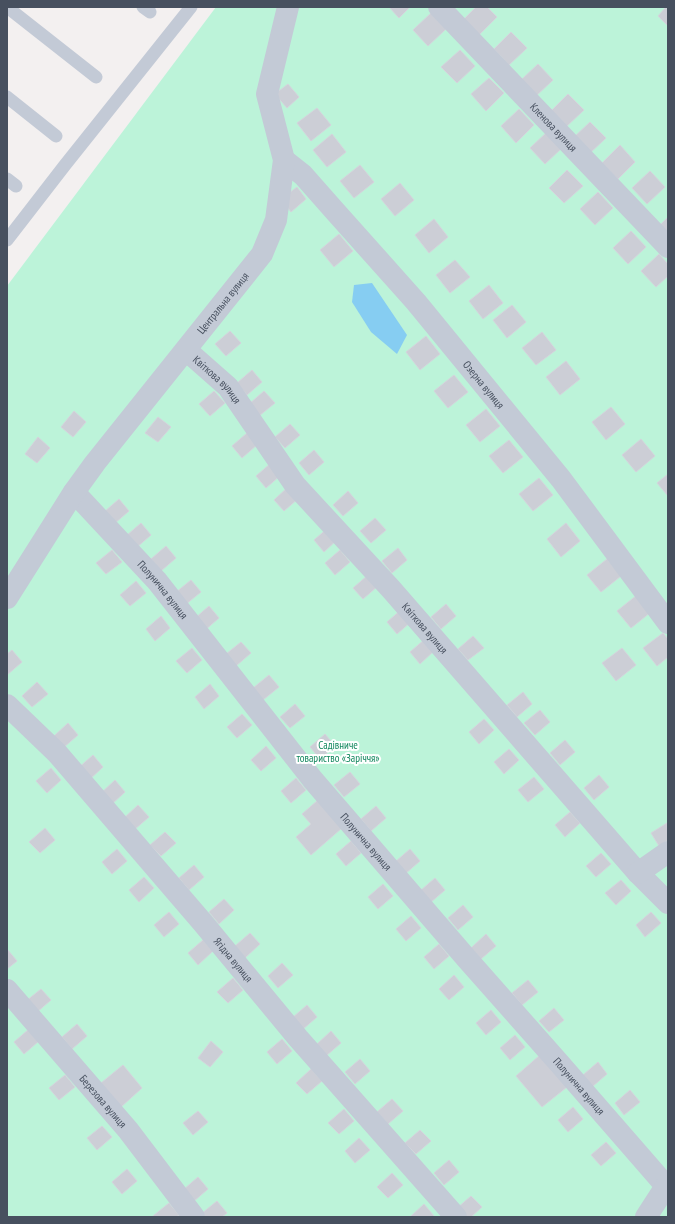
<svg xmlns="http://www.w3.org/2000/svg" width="675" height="1224" font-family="'PT Sans Narrow',sans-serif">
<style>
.green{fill:#bcf3d9}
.water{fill:#86cdf2}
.building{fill:#ccced6;stroke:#d4d5dc}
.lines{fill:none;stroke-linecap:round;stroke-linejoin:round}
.service{stroke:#c3cad6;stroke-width:13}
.minor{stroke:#c3cad6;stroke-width:22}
.labels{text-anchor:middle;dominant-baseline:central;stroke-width:4;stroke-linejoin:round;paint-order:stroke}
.street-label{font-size:11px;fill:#47505f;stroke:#fff}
.park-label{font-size:11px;fill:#11875d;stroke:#fff}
</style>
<rect width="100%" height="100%" fill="#f3f0f0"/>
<!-- green -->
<path class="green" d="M216 7H668V1217H7V286Z"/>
<!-- water -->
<path class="water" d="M372 283 407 335 397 354 371 332 352 302 354 285Z"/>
<!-- building -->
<path class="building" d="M389 7H410L399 18Z
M476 7H487L497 17 479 35 464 19Z
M666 7H668V26L658 16Z
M431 13 446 29 428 46 413 30Z
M511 32 527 48 509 65 494 49Z
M460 50 475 66 457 83 441 67Z
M538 64 553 80 535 97 520 81Z
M489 78 504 93 486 111 471 94Z
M288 84 299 97 287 108 275 94Z
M568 94 584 110 566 127 551 111Z
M317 108 331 125 311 141 297 123Z
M519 109 534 125 516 143 501 126Z
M590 122 606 138 588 155 572 139Z
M548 131 563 147 545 164 530 148Z
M332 134 346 152 327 167 313 150Z
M620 145 635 162 618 179 602 163Z
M360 165 374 182 354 198 340 181Z
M567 170 583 186 564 203 549 188Z
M650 171 665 187 647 204 632 188Z
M400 183 414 200 395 216 381 199Z
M297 187 306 199 291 212 281 199Z
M598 192 613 208 595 225 580 209Z
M668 217V233L660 225Z
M434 219 448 237 429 253 415 235Z
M631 231 646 247 628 264 613 248Z
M339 234 353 251 334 267 320 250Z
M659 254 668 264V276L656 287 641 271Z
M455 260 470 277 450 293 436 275Z
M489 285 503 303 483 319 469 301Z
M512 305 526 322 507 338 493 320Z
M230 331 241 343 226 356 215 344Z
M542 332 556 350 536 365 522 348Z
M426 336 440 354 420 370 406 352Z
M566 361 580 379 560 395 546 377Z
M252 370 262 382 247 395 237 383Z
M454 375 468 392 448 408 434 391Z
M214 391 225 403 210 416 199 404Z
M264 391 275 403 259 416 249 404Z
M611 407 625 424 606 440 592 422Z
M486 409 500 426 480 442 466 425Z
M74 411 86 422 73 437 61 427Z
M158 417 171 427 158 442 145 433Z
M290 424 300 435 285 448 275 437Z
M247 433 257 445 242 458 232 446Z
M38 437 50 448 37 463 25 454Z
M641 439 655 456 636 472 622 455Z
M509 440 523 457 503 473 489 456Z
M314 450 324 462 309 475 299 463Z
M271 463 281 475 266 488 256 476Z
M668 474V496L657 483Z
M539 478 553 495 533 511 519 494Z
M289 486 299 498 284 511 274 500Z
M348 491 358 503 343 516 333 505Z
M119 499 129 511 114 524 104 512Z
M375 518 386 530 371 543 360 531Z
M141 523 151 535 136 548 126 536Z
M566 523 580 541 561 557 547 539Z
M329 527 339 538 324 552 314 540Z
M166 546 176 558 161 571 151 559Z
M398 548 407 560 392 573 382 561Z
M112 550 122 562 106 574 96 563Z
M340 550 350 562 335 575 325 563Z
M607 559 621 576 601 592 587 575Z
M368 575 378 586 363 599 353 588Z
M191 580 201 592 185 605 175 593Z
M136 581 146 593 130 606 120 595Z
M637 595 651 612 631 628 617 611Z
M446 604 456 616 441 629 431 617Z
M209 606 219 618 204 631 194 619Z
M402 609 412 621 397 634 387 622Z
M161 616 170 628 155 641 146 629Z
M663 633 668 639V657L657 666 643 648Z
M473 636 484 648 468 660 458 649Z
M425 639 435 650 420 664 410 652Z
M241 642 251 653 236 666 226 654Z
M192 648 202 660 187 673 176 661Z
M622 648 636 665 616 681 602 663Z
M12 650 22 662 7 675V654Z
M269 675 279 687 263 700 253 688Z
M37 682 48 694 32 707 22 696Z
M210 684 219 696 204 709 195 697Z
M523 692 532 704 517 717 507 705Z
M295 704 305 716 290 728 280 717Z
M540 710 550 722 535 735 524 723Z
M242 714 252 725 237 738 227 727Z
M484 719 494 730 479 744 469 732Z
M68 723 78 735 63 748 53 737Z
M325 734 335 746 320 759 310 747Z
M565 740 575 752 560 765 550 753Z
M266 746 276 758 261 771 251 760Z
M509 749 519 760 504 774 494 762Z
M93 755 103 767 88 781 77 769Z
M51 768 61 780 47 793 36 781Z
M350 772 360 784 344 797 334 785Z
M599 775 609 787 594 800 584 788Z
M534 777 544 789 528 802 518 790Z
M296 778 306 790 291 803 281 791Z
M115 780 125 792 111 805 100 794Z
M318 800 342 828 311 855 296 837 311 824 302 814Z
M138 805 149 817 134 830 123 819Z
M376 806 386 818 371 831 361 819Z
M570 812 580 823 565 837 555 825Z
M667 823 668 840 659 846 651 833Z
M45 828 55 840 40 853 29 842Z
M165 832 176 843 161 856 150 845Z
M351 841 361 853 346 866 336 854Z
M117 849 127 861 112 874 102 862Z
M410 849 420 861 405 874 395 862Z
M601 853 611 864 596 877 586 866Z
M194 865 204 877 189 890 179 878Z
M144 877 154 888 139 902 129 890Z
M435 878 445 890 430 903 420 891Z
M621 880 631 891 616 905 605 893Z
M383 884 393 896 378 909 368 897Z
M224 899 234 910 219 924 209 912Z
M463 905 473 917 458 930 448 918Z
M169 912 179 924 164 937 154 925Z
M651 912 661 923 645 937 636 925Z
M411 916 421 928 406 941 396 929Z
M250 933 260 944 245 958 235 946Z
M486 934 496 946 481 959 471 948Z
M203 940 213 951 198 965 188 953Z
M439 944 449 956 434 969 424 957Z
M7 949 17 961 7 969Z
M282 963 293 975 278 988 268 976Z
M454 975 464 987 449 1000 439 989Z
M233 978 243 990 228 1003 217 992Z
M528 980 538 992 522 1005 512 993Z
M41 989 51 1000 36 1013 26 1001Z
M307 1005 317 1017 302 1030 292 1018Z
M554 1008 564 1020 549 1032 539 1021Z
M491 1010 501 1022 486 1035 476 1023Z
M77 1024 87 1036 72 1049 62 1037Z
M29 1029 39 1041 24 1054 14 1042Z
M331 1031 341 1043 326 1056 316 1045Z
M515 1035 525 1047 510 1060 500 1048Z
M282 1039 292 1051 277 1064 267 1052Z
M211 1041 223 1052 210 1067 198 1058Z
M540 1055 567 1087 542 1107 516 1076Z
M360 1059 370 1071 355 1084 345 1072Z
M598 1062 607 1074 592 1087 583 1075Z
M123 1065 142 1088 121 1107 101 1083Z
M311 1069 322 1081 307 1094 296 1083Z
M65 1075 75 1087 59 1100 49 1088Z
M630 1090 640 1102 624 1115 615 1103Z
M392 1099 403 1111 388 1124 377 1112Z
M573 1107 583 1119 568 1132 558 1120Z
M344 1109 354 1121 339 1134 328 1123Z
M198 1111 208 1122 193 1135 183 1123Z
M102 1126 112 1137 97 1150 87 1138Z
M420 1130 431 1141 416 1154 405 1143Z
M359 1138 370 1150 355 1163 345 1151Z
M606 1142 616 1153 601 1166 591 1155Z
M449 1160 459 1172 444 1185 434 1173Z
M127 1169 137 1181 122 1194 112 1182Z
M392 1173 403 1185 388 1198 377 1187Z
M198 1177 208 1189 193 1202 183 1190Z
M471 1196 482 1207 471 1217H464L456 1209Z
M217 1201 227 1213 222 1217H204L201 1214Z
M169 1203 179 1215 176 1217H154L153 1216Z
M424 1204 434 1216 433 1217H410Z"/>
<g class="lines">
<!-- service -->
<path class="service" d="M7 7 96 77
M143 7 150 12
M7 97 56 136
M7 179 16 186
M7 240 65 165 191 7"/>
<!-- minor -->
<g class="minor">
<path id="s1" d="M439 7 668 247"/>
<path id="s2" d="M284 160 303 175 333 209 416 302 561 479 668 623"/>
<path id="s3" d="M186 350 228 387 295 485 391 589 638 873 668 903"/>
<path id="s4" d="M74 492 157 581 313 780 467 959 559 1063 666 1186"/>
<path id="s5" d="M7 598 74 492 95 463 262 254 276 220 284 160 267 94 288 7"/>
<path id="s6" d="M7 705 57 753 203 923 298 1038 456 1217"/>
<path d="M638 873 668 852"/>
<path id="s7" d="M7 990 128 1130 194 1217"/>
<path d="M646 1217 668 1183"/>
</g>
</g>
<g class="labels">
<!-- street labels -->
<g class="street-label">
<text stroke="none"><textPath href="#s1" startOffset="166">Кленова вулиця</textPath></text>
<text stroke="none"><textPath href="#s5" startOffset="366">Центральна вулиця</textPath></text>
<text stroke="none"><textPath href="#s3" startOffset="43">Квіткова вулиця</textPath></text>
<text stroke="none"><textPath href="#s2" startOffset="301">Озерна вулиця</textPath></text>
<text stroke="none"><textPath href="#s4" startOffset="132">Полунична вулиця</textPath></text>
<text stroke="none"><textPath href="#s3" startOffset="368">Квіткова вулиця</textPath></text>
<text stroke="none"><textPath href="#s4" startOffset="456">Полунична вулиця</textPath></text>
<text stroke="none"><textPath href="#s6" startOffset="341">Ягідна вулиця</textPath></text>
<text stroke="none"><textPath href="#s4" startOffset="780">Полунична вулиця</textPath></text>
<text stroke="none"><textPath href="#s7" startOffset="147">Березова вулиця</textPath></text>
</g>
<!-- park labels -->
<g class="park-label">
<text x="338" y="745">Садівниче<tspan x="338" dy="13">товариство «Заріччя»</tspan></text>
</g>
</g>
<!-- border -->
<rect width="675" height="1224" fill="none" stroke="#47505f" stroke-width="16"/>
</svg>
